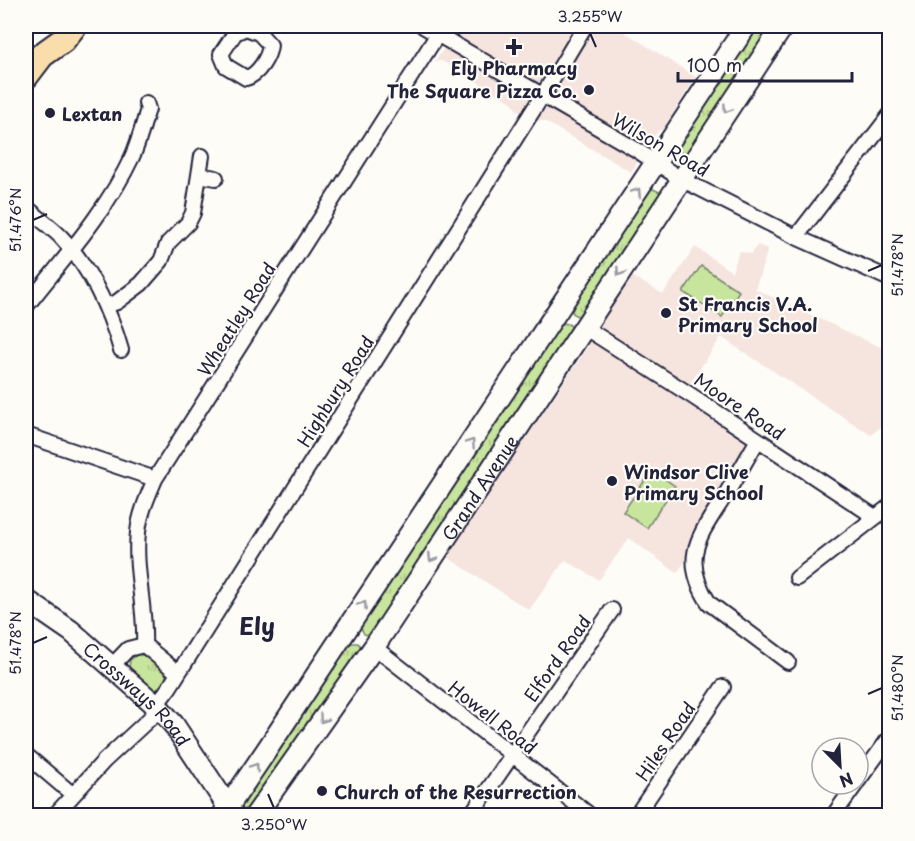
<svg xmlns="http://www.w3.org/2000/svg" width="915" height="841" font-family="'Playpen Sans',sans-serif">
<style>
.built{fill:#f6e4df}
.grass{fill:url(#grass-tufts);stroke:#75846c;stroke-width:1.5}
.park{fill:#c8e59d;stroke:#75846c;stroke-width:1.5}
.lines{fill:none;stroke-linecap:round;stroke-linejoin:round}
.street-casing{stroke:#22223b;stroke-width:18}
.secondary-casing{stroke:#22223b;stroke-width:24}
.highway-casing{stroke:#22223b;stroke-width:28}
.street{stroke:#fdfcf7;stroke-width:14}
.secondary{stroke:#fdfcf7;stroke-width:20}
.highway{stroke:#f9deab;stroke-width:24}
.oneway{stroke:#9a9aa2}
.ticks{fill:none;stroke:#22223b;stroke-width:2}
.poi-dot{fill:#22223b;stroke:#fdfcf7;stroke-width:2}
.labels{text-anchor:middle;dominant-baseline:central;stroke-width:4.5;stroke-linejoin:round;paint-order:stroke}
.poi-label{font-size:18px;font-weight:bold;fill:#22223b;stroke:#fdfcf7;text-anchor:start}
.street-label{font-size:18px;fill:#22223b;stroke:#fdfcf7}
.district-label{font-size:24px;font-weight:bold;fill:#22223b;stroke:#fdfcf7}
.neatline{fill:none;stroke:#22223b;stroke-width:2}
.ticks-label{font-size:15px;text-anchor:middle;fill:#22223b}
</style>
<defs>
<pattern id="grass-tufts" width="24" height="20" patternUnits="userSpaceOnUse" patternTransform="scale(1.5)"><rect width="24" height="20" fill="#c8e59d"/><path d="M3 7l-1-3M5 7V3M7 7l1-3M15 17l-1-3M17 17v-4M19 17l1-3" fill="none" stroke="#acc488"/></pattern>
</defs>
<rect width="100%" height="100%" fill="#fdfcf7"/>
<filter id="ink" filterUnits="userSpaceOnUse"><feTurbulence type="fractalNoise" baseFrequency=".0167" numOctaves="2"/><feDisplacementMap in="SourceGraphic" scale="12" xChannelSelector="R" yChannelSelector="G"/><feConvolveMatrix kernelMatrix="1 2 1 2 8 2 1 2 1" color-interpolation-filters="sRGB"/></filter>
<g filter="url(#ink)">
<!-- built -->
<path class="built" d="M460 26H615L696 77 663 129 658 131 631 172 544 121H538L516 109 513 103 442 61H435Z
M757 245 768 249 755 289 889 351V420L871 435 721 337 689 385 598 325 630 275 663 294 695 247 732 272 739 251 751 254Z
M592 340 746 443 721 487 691 533 686 560 677 573 629 538 599 580 565 560 529 610 447 557Z"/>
<!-- grass -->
<path class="grass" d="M753 26H775L689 157 679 151 676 153 672 150Z
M649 187 666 195 582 317 575 315 572 312 578 294Z
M560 323C568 323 572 324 573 332L370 636 364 634 361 628 362 624Z
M350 643H358L363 649 249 814 240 813 238 802Z
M138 654 149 657 166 673V681L160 689 152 690 129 669 130 660Z"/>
<!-- park -->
<path class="park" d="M701 266 739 291 722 317 683 292Z
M652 470 675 486 647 528 623 512Z"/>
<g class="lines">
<!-- street casing -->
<g class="street-casing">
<path id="street" d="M423 26 635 149 681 179 796 237 890 279
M246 28 259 33 270 45C269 57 258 75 246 78L226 66 221 54 235 33Z
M199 175 216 178
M26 207C37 217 50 226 61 237 91 269 109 308 121 350
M796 237 890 115
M28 304C65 257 106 212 132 157 139 142 143 125 148 109L146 103
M106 306 117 302 141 284 161 261 168 243 188 223 193 213 202 156
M584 327 689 394 875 517
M26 435 155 479
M758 440C748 456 739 473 729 489 704 531 677 554 709 603L788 662
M797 578 890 506
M144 645C146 607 134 570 138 532 140 513 148 496 155 479L443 26
M374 647 591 816
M112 666 128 649 144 645 178 673
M156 705 169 688 561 66 585 26
M26 755 72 794
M858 781 890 737
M54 816 104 761 160 709
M470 816 612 610
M636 816 723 687
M833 816 856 784"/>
</g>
<!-- secondary casing -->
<g class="secondary-casing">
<g id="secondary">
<path id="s1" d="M26 600 71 631 160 709 174 725 234 816"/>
<path d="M222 816 268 748 746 26"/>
<path id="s2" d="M255 816 374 647 783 26"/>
</g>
</g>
<!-- highway casing -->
<g class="highway-casing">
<path id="highway" d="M26 76 42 55 63 40 74 26"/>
</g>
<!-- street -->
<use href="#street" class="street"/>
<!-- secondary -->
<use href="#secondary" class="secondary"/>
<!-- highway -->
<use href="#highway" class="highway"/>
</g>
<!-- one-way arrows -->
<defs><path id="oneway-chevron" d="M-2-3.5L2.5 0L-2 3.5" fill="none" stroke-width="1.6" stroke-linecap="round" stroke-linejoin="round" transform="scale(1.5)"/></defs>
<g class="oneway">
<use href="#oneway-chevron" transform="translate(727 109) rotate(124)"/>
<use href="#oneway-chevron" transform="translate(637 192) rotate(-57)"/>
<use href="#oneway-chevron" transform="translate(620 272) rotate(123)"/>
<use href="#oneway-chevron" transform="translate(471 443) rotate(-56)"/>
<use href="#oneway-chevron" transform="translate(432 558) rotate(123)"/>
<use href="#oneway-chevron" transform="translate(363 605) rotate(-56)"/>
<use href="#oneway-chevron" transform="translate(323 719) rotate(125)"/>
<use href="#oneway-chevron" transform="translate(255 767) rotate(-56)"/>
</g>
</g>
<!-- ticks -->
<path class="ticks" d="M590 33 596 47M33 220 47 214M868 271 882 265M33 643 47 637M868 694 882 688M268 794 274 808"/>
<!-- markers -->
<g class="poi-dot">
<path d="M511 38h6v6h6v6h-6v6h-6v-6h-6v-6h6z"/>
<circle cx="589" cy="90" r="6"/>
<circle cx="50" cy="113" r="6"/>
<circle cx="666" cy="313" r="6"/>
<circle cx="612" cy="481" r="6"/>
<circle cx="322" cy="791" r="6"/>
</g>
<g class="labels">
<!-- poi labels -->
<g class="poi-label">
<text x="514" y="67" text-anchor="middle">Ely Pharmacy</text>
<text x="577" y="90" text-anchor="end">The Square Pizza Co.</text>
<text x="62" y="113">Lextan</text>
<text x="678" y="303">St Francis V.A.<tspan x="678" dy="21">Primary School</tspan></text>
<text x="624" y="471">Windsor Clive<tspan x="624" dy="21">Primary School</tspan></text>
<text x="334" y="791">Church of the Resurrection</text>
</g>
<!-- street labels -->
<g class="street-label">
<text transform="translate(661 144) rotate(30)">Wilson Road</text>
<text transform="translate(236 319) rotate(-58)">Wheatley Road</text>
<text transform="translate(335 391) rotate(-58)">Highbury Road</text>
<text transform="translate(740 406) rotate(34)">Moore Road</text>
<text stroke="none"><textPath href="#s2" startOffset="398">Grand Avenue</textPath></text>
<text transform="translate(557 658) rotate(-55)">Elford Road</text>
<text stroke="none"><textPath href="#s1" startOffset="146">Crossways Road</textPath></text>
<text transform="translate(493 717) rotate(38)">Howell Road</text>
<text transform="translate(665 741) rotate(-56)">Hiles Road</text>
</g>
<!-- district labels -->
<g class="district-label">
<text x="257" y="625">Ely</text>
</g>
</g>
<!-- margin -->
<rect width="915" height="841" fill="none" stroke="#fdfcf7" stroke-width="66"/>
<!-- north arrow -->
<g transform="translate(840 766) rotate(156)"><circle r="28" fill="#fdfcf7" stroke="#a5a5ac" stroke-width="1.5"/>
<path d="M0-4.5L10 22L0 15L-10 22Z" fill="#22223b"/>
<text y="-9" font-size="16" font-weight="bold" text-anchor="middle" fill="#22223b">N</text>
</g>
<!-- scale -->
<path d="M678 72v9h174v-9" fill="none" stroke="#22223b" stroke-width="3"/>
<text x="687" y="72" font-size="18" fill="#22223b" stroke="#fdfcf7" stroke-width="4.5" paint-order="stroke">100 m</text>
<rect x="33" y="33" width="849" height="775" class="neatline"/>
<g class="ticks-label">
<text x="590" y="22">3.255°W</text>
<text transform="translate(16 220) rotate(-90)" y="5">51.476°N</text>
<text transform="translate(898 265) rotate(-90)" y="5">51.478°N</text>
<text transform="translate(16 643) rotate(-90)" y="5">51.478°N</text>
<text transform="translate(898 688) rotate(-90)" y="5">51.480°N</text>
<text x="274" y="830">3.250°W</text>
</g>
</svg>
